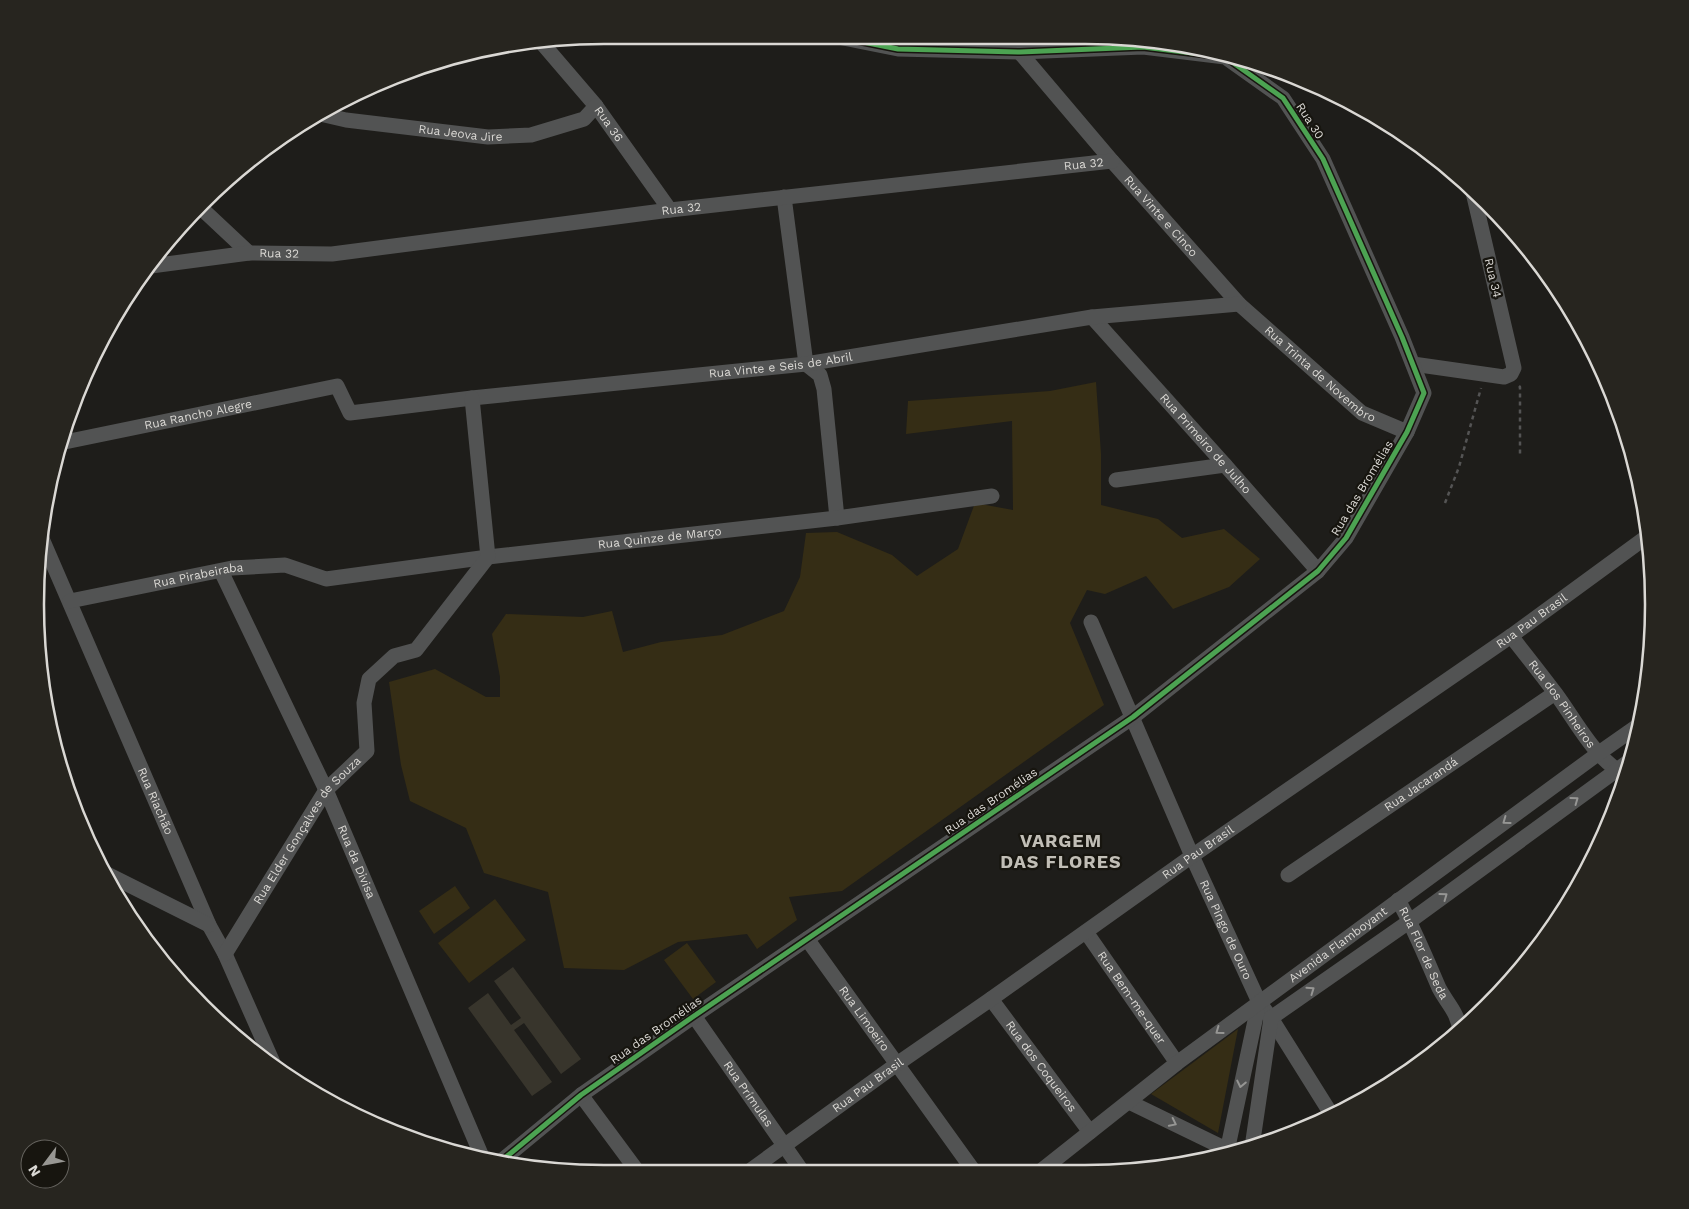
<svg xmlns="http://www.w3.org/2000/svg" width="1689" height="1209" font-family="'Work Sans',sans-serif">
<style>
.green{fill:#352d15}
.building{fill:#38352c}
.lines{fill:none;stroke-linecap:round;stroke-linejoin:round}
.path{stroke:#545454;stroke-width:2.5;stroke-dasharray:4 4;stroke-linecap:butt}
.minor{stroke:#525353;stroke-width:15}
.cycleway-casing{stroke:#17150f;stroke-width:8}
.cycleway{stroke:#4ca352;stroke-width:5}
.oneway{stroke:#969694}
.labels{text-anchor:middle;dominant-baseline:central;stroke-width:4.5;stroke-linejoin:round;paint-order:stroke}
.street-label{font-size:12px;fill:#dad8d4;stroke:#17150f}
.district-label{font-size:18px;font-weight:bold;letter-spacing:1px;fill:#c1beb6;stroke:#17150f}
.rim{fill:none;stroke:#dad8d4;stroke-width:2.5}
</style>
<rect width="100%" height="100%" fill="#1e1d1a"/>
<!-- green -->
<path class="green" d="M1096 382 1101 454V505L1158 519 1182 538 1224 529 1260 559 1229 587 1173 609 1146 576 1105 594 1087 590 1070 623 1104 705 842 891 789 897 797 920 757 949 747 934 678 942 624 970 564 968 548 892 484 873 466 828 410 801 401 765 389 682 435 669 486 697H500V677L492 634 506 614 583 617 612 611 623 652 661 642 722 635 784 611 800 577 806 533 837 532 892 555 917 576 958 549 975 503 1013 510 1012 421 906 434 908 401 1050 391Z
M455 886 470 908 434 934 419 911Z
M495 899 526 940 469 983 438 943Z
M687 943 716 982 693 999 664 960Z
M1238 1029 1218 1133 1151 1094Z"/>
<!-- building -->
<path class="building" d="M513 967 581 1059 561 1074 524 1023 514 1030 552 1082 532 1096 468 1008 488 993 511 1025 521 1018 494 981Z"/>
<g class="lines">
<!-- path -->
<path class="path" d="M1519 386 1520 387V455
M1445 503 1459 467 1481 388"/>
<!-- minor -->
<g class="minor">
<path id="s1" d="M1005 35 1112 161 1239 304 1362 413 1407 432"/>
<path id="s2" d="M542 43 596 106 670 210"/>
<path id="s3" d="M320 114 346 120 488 137 531 135 584 119 596 106"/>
<path d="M784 197 806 364 820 375 824 389 837 518"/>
<path d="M201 208 249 253"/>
<path id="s4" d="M151 266 249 253 332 254 670 210 1112 161"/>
<path id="s5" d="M1092 317 1225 465 1318 571"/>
<path d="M1413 364 1504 377 1511 374 1514 368 1472 188"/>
<path id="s6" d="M60 443 337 386 350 413 472 398 806 364 1092 317 1239 304"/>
<path d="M1116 480 1225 465"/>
<path id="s7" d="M40 534 209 925 225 954 275 1067"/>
<path id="s8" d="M221 571 326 790 483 1159"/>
<path id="s9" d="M70 601 232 568 285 565 326 579 488 557 837 518 992 496"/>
<path id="s10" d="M1091 622 1192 856 1259 1002 1271 1018 1333 1117"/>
<path id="s11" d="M1511 636C1526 655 1541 674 1556 694 1576 721 1594 758 1625 775"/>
<path d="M105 873 209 925"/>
<path id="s12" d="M1288 875 1555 693"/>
<path id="s13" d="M1398 900C1414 928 1426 958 1439 988 1448 1005 1458 1012 1460 1032"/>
<path id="s14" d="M1086 932 1177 1063"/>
<path id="s15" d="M807 939 973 1170"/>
<path id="s16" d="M225 954 326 790 367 751 364 703 369 679 394 656 416 650 488 557 472 398"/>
<path id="s17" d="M991 999 1090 1132"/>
<path id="s18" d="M694 1016 802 1171"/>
<path d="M581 1095 638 1172"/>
<path d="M1129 1102 1228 1150 1242 1151"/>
<path d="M1252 1147 1271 1018 1410 921 1632 759"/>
<path d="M1226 1156 1259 1002"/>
<path d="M500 1162 581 1095 694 1016 1133 717 1318 571 1346 538 1407 432 1424 393 1402 337 1323 159 1283 98 1225 57 1143 47 1020 52 898 49 828 35"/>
<path id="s19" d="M1042 1170 1177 1063 1599 753 1639 725"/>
<path id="s20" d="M748 1172 897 1064 991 999 1192 856 1511 636 1649 535"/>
</g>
<!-- cycleway casing -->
<g class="cycleway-casing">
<path id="cycleway" d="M500 1162 581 1095 694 1016 1133 717 1318 571 1346 538 1407 432 1424 393 1402 337 1323 159 1283 98 1225 57 1143 47 1020 52 898 49 828 35"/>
</g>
<!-- cycleway -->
<use href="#cycleway" class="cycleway"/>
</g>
<!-- one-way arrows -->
<defs><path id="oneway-chevron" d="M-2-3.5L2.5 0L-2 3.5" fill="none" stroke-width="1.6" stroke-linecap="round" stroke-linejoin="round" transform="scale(1.25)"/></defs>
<g class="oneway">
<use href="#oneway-chevron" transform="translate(1575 800) rotate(-36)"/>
<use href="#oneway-chevron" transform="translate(1506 821) rotate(144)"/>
<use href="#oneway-chevron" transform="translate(1444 896) rotate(-36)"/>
<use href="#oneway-chevron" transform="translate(1311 990) rotate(-35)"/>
<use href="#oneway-chevron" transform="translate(1219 1031) rotate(144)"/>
<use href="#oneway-chevron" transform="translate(1241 1084) rotate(102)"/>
<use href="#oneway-chevron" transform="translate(1173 1123) rotate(26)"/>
</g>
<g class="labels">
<!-- street labels -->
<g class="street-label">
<text transform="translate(1310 121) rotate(57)">Rua 30</text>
<text stroke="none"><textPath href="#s2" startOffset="105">Rua 36</textPath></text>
<text stroke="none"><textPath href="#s3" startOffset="142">Rua Jeova Jire</textPath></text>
<text stroke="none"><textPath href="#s4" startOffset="939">Rua 32</textPath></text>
<text stroke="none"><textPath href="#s4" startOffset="534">Rua 32</textPath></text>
<text stroke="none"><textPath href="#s1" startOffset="239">Rua Vinte e Cinco</textPath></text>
<text stroke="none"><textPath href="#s4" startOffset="129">Rua 32</textPath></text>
<text transform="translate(1493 278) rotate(77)">Rua 34</text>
<text stroke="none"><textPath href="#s6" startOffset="746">Rua Vinte e Seis de Abril</textPath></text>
<text stroke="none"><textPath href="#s1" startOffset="464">Rua Trinta de Novembro</textPath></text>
<text stroke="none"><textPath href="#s6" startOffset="141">Rua Rancho Alegre</textPath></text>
<text stroke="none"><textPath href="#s5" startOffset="170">Rua Primeiro de Julho</textPath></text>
<text transform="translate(1362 488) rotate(-59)">Rua das Bromélias</text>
<text stroke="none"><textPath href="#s9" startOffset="598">Rua Quinze de Março</textPath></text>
<text stroke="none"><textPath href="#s9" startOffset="131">Rua Pirabeiraba</textPath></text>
<text stroke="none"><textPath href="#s20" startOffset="958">Rua Pau Brasil</textPath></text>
<text stroke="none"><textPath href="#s11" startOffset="85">Rua dos Pinheiros</textPath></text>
<text stroke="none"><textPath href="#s12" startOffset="161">Rua Jacarandá</textPath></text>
<text stroke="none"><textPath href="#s7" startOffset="291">Rua Riachão</textPath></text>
<text transform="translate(991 801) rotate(-34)">Rua das Bromélias</text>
<text stroke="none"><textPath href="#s16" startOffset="149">Rua Elder Gonçalves de Souza</textPath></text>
<text stroke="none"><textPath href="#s20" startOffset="552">Rua Pau Brasil</textPath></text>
<text stroke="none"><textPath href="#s8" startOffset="321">Rua da Divisa</textPath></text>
<text stroke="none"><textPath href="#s10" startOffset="336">Rua Pingo de Ouro</textPath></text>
<text stroke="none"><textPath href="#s19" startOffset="372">Avenida Flamboyant</textPath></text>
<text stroke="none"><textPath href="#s13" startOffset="59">Rua Flor de Seda</textPath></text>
<text stroke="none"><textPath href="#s14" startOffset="80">Rua Bem-me-quer</textPath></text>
<text stroke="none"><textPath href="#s15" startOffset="98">Rua Limoeiro</textPath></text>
<text transform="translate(656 1030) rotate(-35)">Rua das Bromélias</text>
<text stroke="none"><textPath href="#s17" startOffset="84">Rua dos Coqueiros</textPath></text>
<text stroke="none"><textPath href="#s20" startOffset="148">Rua Pau Brasil</textPath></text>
<text stroke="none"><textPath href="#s18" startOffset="95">Rua Prímulas</textPath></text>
</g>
<!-- district labels -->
<g class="district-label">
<text x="1061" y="840">VARGEM<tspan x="1061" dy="21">DAS FLORES</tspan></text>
</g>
</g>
<!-- crop -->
<path d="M0 0H1689V1209H0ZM604 44H1085A560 560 0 0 1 1645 604V605A560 560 0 0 1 1085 1165H604A560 560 0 0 1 44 605V604A560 560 0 0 1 604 44Z" fill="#27251f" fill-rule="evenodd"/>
<path class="rim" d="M604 44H1085A560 560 0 0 1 1645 604V605A560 560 0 0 1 1085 1165H604A560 560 0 0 1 44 605V604A560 560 0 0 1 604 44Z"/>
<!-- north arrow -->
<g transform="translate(45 1164) rotate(238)"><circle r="24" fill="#17150f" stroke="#65635e"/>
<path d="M0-4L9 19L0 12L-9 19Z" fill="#989793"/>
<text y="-8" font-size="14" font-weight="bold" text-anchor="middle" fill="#dad8d4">N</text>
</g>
</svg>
